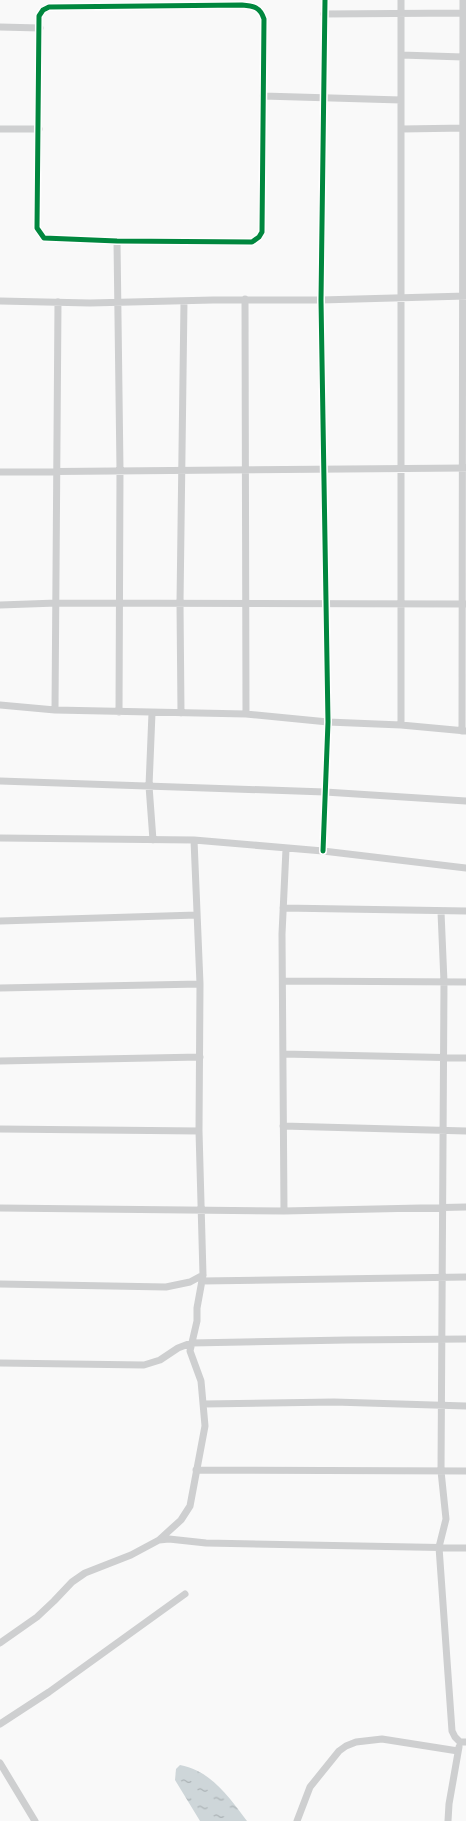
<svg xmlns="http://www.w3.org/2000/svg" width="466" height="1821" font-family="Montserrat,sans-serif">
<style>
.water{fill:url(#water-ripples)}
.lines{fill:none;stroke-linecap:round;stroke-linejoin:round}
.minor{stroke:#cecfd0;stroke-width:7}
.cycleway-casing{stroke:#fff;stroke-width:8}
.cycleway{stroke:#00873e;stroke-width:5}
</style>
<defs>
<pattern id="water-ripples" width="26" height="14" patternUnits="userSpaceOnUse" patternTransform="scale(1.25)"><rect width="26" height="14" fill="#ced6d9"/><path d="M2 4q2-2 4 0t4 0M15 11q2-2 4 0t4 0" fill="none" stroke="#abb2b5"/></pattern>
</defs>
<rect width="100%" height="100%" fill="#f9f9f9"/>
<!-- water -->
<path class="water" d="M180 1765C210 1770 230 1798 247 1821H200L175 1780 176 1769Z"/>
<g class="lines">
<!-- minor -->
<path class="minor" d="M401 0V725
M242 5C254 6 260 7 264 19L262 232 259 237 252 242 117 241 44 238 37 228 39 16 43 10 49 7Z
M324 14 463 13
M0 27 40 28
M401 55 463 57
M263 96 401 100
M0 129H39
M402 129 466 128
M117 241 120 470 119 712
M245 299 246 714
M0 301 90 303 213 300H321L466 296
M0 472 466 468
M0 605 57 603 466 604
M0 705 55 710 246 714 328 722 401 725 466 731
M55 710 58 302
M152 713 149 786 153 840
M181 713 180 603 184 301
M462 731 463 0
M0 781 325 792 466 801
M0 838 194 840 323 851 466 868
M323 851 328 722 321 300 325 0
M283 908 466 911
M441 912 444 982 441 1471 446 1519 439 1547 452 1731 455 1737 460 1742H466
M0 921 197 915
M283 981 466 982
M0 988 200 984
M283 1054 466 1058
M0 1061 200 1057
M283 1126 466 1131
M0 1129 199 1131
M0 1208 284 1211 466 1207
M284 1211 282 934 286 849
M202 1281 466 1277
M0 1284 166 1287 190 1282 203 1275
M0 1363 144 1365 160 1360 178 1348 191 1343 347 1340 466 1339
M203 1404 334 1402 466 1406
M196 1470 466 1471
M159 1540 181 1520 190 1506 205 1426 201 1381 190 1351 197 1321V1308L203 1275 199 1131 200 984 194 840
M0 1643 37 1617 54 1601 72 1582 85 1573 131 1555 159 1540 169 1539 206 1543 466 1548
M0 1724 49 1692 185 1594
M0 1763 35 1821
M297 1821 310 1787 339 1751 346 1746 356 1742 382 1739 458 1751
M448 1821 449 1804 459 1747"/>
<!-- cycleway casing -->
<g class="cycleway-casing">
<path id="cycleway" d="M242 5C254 6 260 7 264 19L262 232 259 237 252 242 117 241 44 238 37 228 39 16 43 10 49 7Z
M323 851 328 722 321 300 325 0"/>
</g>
<!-- cycleway -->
<use href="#cycleway" class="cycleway"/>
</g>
</svg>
